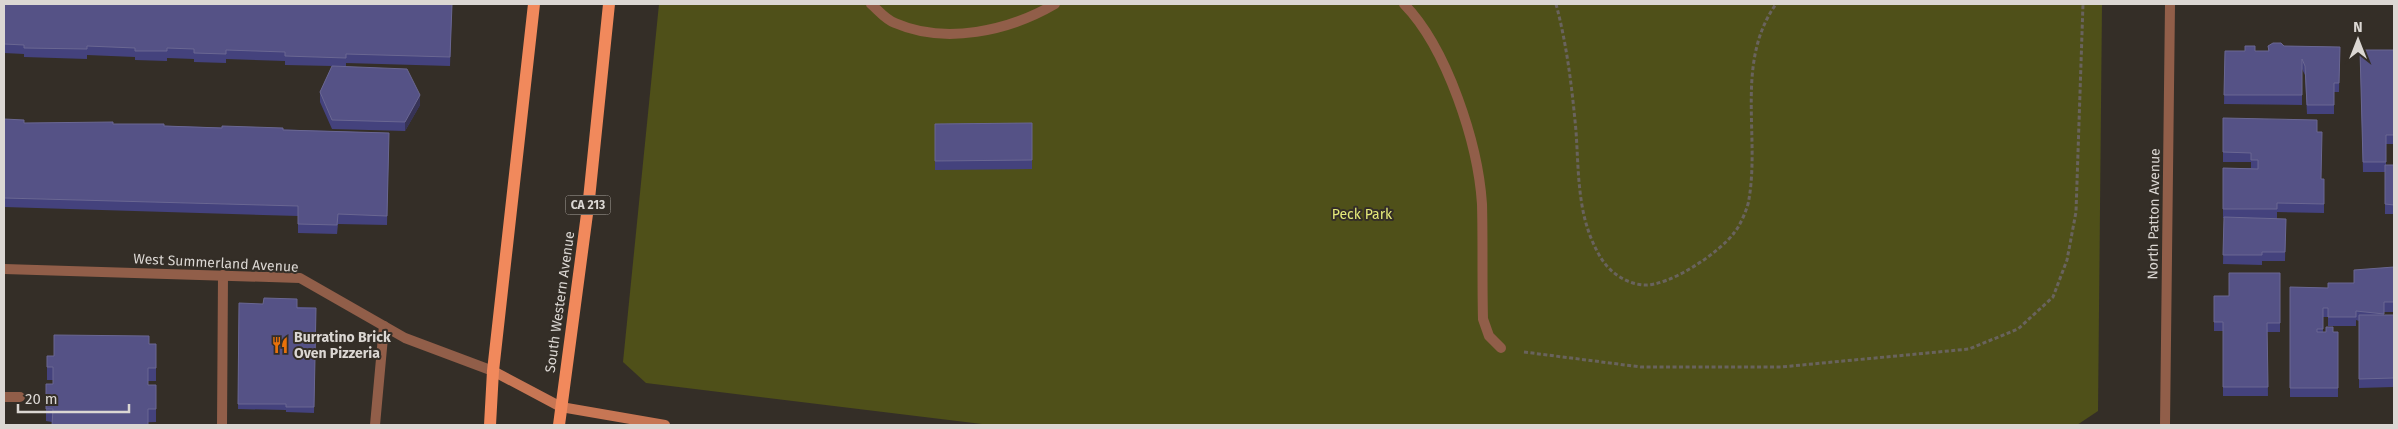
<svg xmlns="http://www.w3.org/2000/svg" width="2398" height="429" font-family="'Fira Sans',sans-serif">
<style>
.green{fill:#4f5019}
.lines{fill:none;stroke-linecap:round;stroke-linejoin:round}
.path{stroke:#69635d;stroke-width:3;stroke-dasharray:4 2.5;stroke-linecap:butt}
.lane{stroke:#915e49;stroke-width:10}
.street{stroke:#915e49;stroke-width:10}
.secondary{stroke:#c77654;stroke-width:10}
.primary{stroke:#f1895c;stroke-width:12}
.wall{fill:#44427d}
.shaded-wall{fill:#373356}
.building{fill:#555286;stroke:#6a6792}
.labels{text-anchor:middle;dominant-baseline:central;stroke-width:4;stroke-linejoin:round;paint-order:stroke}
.shield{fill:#342e27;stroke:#a9a49f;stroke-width:1}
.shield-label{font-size:12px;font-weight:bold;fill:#dbd7d3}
.park-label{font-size:14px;fill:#e4e879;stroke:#342e27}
.street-label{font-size:14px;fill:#dbd7d3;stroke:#342e27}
.poi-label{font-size:14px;font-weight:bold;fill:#dbd7d3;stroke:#342e27;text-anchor:start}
</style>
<rect width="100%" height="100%" fill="#342e27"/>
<!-- green -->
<path class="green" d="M659 4H2102L2098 411 2077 425H990L646 383 623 362Z"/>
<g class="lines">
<!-- path -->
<path class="path" d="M1556 4C1567 45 1572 88 1576 131 1579 175 1577 219 1601 258 1610 273 1627 284 1644 285 1670 286 1719 253 1734 233 1740 226 1748 208 1749 199 1760 134 1735 62 1776 4
M1524 352 1641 367H1781L1969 349 2018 329 2053 297 2067 260 2076 212 2083 4"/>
<!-- lane -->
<path class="lane" d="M871 4C878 10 886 20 895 23 945 45 1009 31 1055 4
M1404 4C1447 48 1478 143 1482 204 1483 242 1482 281 1483 319L1489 336 1501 348
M4 397H20
M222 425 223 275
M375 425 384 326"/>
<!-- street -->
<path class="street" d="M4 269 300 278 405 338 493 371
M2165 425 2170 4"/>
<!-- secondary -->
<path class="secondary" d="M493 371 561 407 665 425"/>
<!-- primary -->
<path class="primary" d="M490 425 493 371 534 4
M559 425 589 199 609 4"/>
</g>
<!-- wall -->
<path class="wall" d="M4 4H452L450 66 346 63V67L420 105 405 131 332 129 320 102V92L332 66 285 65V61L226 59V63L194 62V59L167 58V61L135 60V57L87 55V59L24 57V54L4 53Z
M2268 46 2340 47 2339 92H2334V114H2307L2305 75 2302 69V105L2224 104 2225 51H2268Z
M2360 50H2394V144H2386V165H2394V214H2385V172H2363Z
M2223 118 2317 132 2321 179H2324V213L2277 212V219H2286L2285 261H2262V265L2223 264 2224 218H2223V168H2251V162H2223Z
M4 119 24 123 113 124 389 133 387 225 338 224 337 234 298 233V216L4 207Z
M1032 123V169L935 170V124Z
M2394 267V312H2384V315H2394V387L2359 388V321L2356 320V326H2328V317H2323V332H2338V397H2290V287L2328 288 2354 283Z
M2280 273V332H2267L2268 396H2223V331H2214V296H2229Z
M239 303 316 308 314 413 286 412V410L238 409Z
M149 344H156V381H148V385H156V422L52 425V422L46 421V384H53V380H47V356H54Z"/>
<!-- shaded-wall -->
<path class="shaded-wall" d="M420 95V105L405 131V122Z"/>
<!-- building -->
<path class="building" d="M4 4H452L450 57 346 54V58L285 56V52L226 50V54L194 53V49L167 48V51H135V48L87 46V49L24 48V45L4 44Z
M2273 43H2281L2284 46 2340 47 2339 83H2334V105H2307L2305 66 2302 59V95H2224L2225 51H2245V46H2255V51H2269L2268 46Z
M2360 50H2394V135H2386V162H2363Z
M332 66 407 69 420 95 405 122 332 120 320 92Z
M2223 118 2317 120V132H2322L2321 179H2324V204L2277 203V209H2223V168L2258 169V160H2251V153L2223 152Z
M4 119 24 120V123L113 122V124H164V126L222 128V126L283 128V130L389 133 387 216 338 214 337 225 298 224V206L4 198Z
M1032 123V160L935 161V124Z
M2385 165H2394V205L2385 204Z
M2224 217 2286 219 2285 252H2262V255H2223Z
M2394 267V302H2384V314L2356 311V317H2328V308H2323V329H2317V332H2326V327H2333V332H2338V388H2290V287L2328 288V283H2354V270Z
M2229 273H2280V323H2267L2268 387H2223V322H2214V296H2229Z
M264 298 297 299V308H316L314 407H286V404H238L239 303 263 304Z
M2359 315H2394V378L2359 379Z
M54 335 149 336V344H156V368H148V385H156V409H148V425H44H52L53 409H46V384H53V367H47V356H54Z"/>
<!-- icons -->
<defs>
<g id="restaurant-bare" transform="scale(1.35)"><path d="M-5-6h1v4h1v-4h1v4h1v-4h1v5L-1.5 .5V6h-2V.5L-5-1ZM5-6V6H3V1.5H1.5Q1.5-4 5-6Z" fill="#e8710a" stroke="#342e27" stroke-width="2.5" paint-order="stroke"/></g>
</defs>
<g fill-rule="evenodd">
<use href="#restaurant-bare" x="280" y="345"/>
</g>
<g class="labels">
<!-- shield labels -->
<rect class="shield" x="565.5" y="195.5" width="45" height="19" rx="4"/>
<g class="shield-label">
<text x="588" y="205">CA 213</text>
</g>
<!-- park labels -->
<g class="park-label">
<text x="1362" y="214">Peck Park</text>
</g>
<!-- street labels -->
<g class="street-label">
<text transform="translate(2154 214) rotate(-89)">North Patton Avenue</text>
<text transform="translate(216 263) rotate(3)">West Summerland Avenue</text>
<text transform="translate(560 302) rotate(-82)">South Western Avenue</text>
</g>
<!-- poi labels -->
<g class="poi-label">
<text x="294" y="337">Burratino Brick<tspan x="294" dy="16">Oven Pizzeria</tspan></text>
</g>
</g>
<!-- border -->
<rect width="2398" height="429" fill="none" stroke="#dbd7d3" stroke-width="10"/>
<!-- north arrow -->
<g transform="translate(2358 40)" stroke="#342e27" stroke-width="4" paint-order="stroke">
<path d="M0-4L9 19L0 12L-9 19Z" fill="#dbd7d3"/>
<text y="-8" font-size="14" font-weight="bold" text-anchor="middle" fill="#dbd7d3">N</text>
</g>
<!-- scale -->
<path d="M18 404v8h111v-8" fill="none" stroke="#dbd7d3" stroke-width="2.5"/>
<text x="25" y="404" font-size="15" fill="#dbd7d3" stroke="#342e27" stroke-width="4" paint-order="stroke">20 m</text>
</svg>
